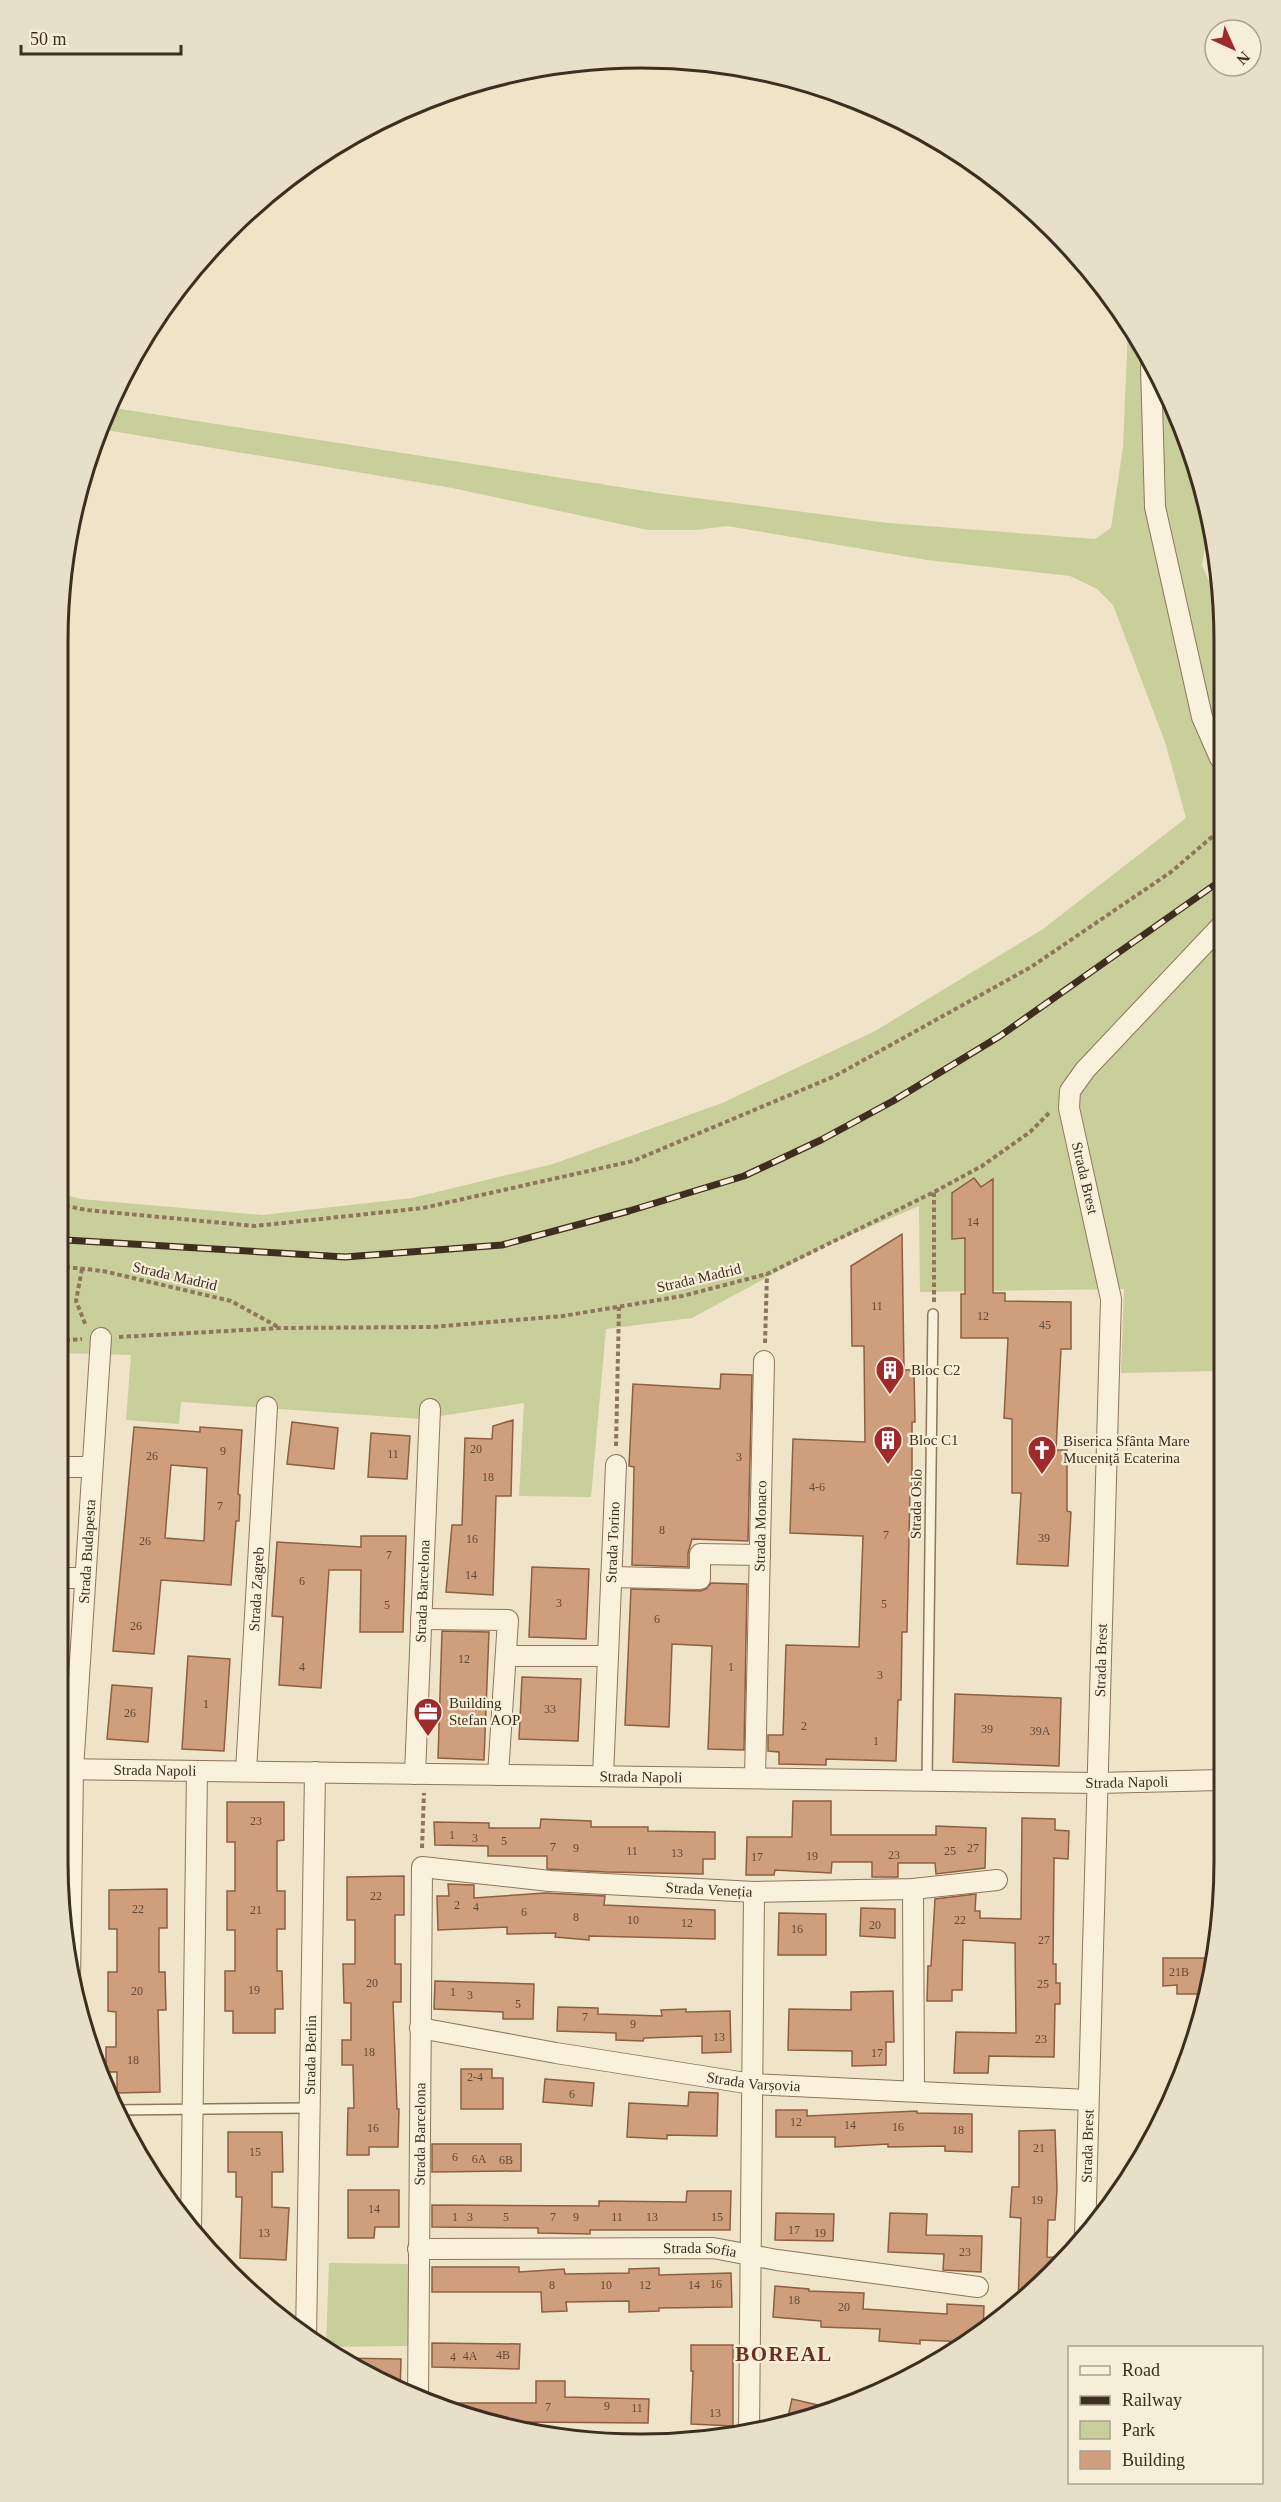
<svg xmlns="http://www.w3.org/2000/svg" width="1281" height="2502" font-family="'Times New Roman',serif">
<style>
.green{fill:#c9cf9b}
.building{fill:#cf9f7d;stroke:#8d5f41;stroke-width:1.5;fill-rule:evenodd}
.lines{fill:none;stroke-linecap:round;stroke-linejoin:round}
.service-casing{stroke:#8d765c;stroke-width:12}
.minor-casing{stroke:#8d765c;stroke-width:22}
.path{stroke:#8d765c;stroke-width:4;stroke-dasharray:4.5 3;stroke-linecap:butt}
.service{stroke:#faf1dc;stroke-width:9}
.minor{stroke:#faf1dc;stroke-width:20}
.rail-casing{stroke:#3d2e20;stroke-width:7}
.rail{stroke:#f7eed8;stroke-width:4.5;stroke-dasharray:14;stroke-linecap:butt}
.labels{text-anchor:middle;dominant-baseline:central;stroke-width:4.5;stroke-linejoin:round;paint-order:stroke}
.number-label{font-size:12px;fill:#624a37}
.street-label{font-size:15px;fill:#3d2e20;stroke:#f7eed8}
.poi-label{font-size:15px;fill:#3d2e20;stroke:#f7eed8;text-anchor:start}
.district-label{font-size:21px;font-weight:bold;letter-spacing:1.5px;fill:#6b2e1e;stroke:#f7eed8}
.rim{fill:none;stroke:#3d2e20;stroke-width:3}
</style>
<rect width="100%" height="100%" fill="#f0e4c8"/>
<!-- green -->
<path class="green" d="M1128 328 1180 418 1209 525 1202 565 1219 604 1221 1371 1121 1373 1124 1289 920 1292 919 1206 825 1246 692 1318 606 1329 591 1497 519 1496 524 1403 421 1419 181 1402 179 1424 126 1420 131 1355 58 1353V1193L81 1199 262 1215 412 1198 553 1164 722 1103 875 1031 1043 929 1186 818 1165 742 1113 605 1097 589 1070 576 927 560 727 526 695 530H648L452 488 100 429 108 407 658 493 888 523 1095 539 1111 528 1123 447Z
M329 2263 409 2264 408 2346 326 2347Z"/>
<!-- building -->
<path class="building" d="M974 1178 981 1187 993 1179V1293H1005V1301L1071 1302V1349H1061L1056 1450H1067V1511L1071 1512 1068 1566 1017 1564 1021 1493H1012V1419L1004 1418 1008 1338H961V1294H965V1238L952 1239V1193Z
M902 1234 904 1370H914L915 1422H912V1490H910L907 1632H902L901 1700H898L896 1761 826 1759V1765L779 1764V1752L768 1751V1735H783L786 1645 859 1647 863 1536 790 1533 793 1439 865 1442 864 1346H852L851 1266Z
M721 1374 752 1375 748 1541 692 1539 688 1553V1567L632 1565 634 1467 629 1466 633 1384 720 1389Z
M513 1420 511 1496H496L493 1595 446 1592 452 1525H462L465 1438 492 1439 493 1426Z
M292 1422 338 1428 334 1469 287 1464Z
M134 1427 200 1432V1427L242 1430 238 1494 240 1495 239 1521H236L231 1585 161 1580 154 1654 113 1651ZM171 1465 207 1468 204 1541 165 1538Z
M371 1433 410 1436 407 1479 368 1477Z
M361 1536H406L403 1632H360L361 1570H329L321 1688 279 1685 283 1617 272 1616 277 1542 361 1547Z
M532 1567 589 1569 586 1639 529 1637Z
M711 1583 747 1584 744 1750 708 1749 712 1646 672 1644 669 1727 625 1725 631 1589 700 1591 706 1589Z
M442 1631 489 1632 484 1760 438 1758Z
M188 1656 230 1659 224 1751 182 1749Z
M522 1677 581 1679 578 1741 519 1739Z
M112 1685 152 1688 148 1742 107 1739Z
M955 1694 1061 1698 1059 1766 953 1762Z
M793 1801H831V1835H936V1826L986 1828 985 1868 936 1874 935 1863H898V1877H872V1862H832L831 1873 775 1870 774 1875H746L747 1837H792Z
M227 1802H284V1840L277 1841V1891H285V1929H277V1971H282L283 2009H275V2033H233V2011H225V1971H235V1930H227V1891H235V1842H227Z
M1022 1818 1055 1819V1830L1069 1831 1068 1859 1054 1858 1053 1964H1056V1983H1060V2004H1055L1054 2057 989 2056 988 2073H954L956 2032 1016 2033 1015 1943 963 1940 962 1990H952V2001H927L928 1966H931L935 1899 976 1894 975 1911H980V1918L1021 1919Z
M541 1819 591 1821V1827H648V1831L715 1832V1859H703V1874L607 1872 547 1869V1856H488V1846L435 1845 434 1822 489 1823V1828H540Z
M404 1876V1915H395V1964H401V2002H393L397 2109H399L398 2147H369V2155H347L348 2108H354L353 2065H342V2040H351V2003H344L343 1964H355V1920H347V1877Z
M448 1884 474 1885V1898L545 1893 605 1896 604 1905 715 1910V1939L589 1936V1940L555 1937 556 1933 507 1934V1927L438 1930 437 1896H449Z
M167 1889V1928H159V1972H165L166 2010H158L160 2092 117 2093V2072H106V2047H116V2012L108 2011V1972H117V1929H109V1890Z
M861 1908 895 1909V1938L860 1936Z
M779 1913 826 1914V1955H778Z
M1163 1958H1213L1207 1994H1177V1985L1163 1986Z
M435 1981 534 1984 533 2019H503V2012L434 2009Z
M893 1991 894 2042H886V2065L852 2066V2051L788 2050 789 2009 851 2010V1992Z
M558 2007 598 2008V2014L662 2016 661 2010 686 2009V2012L730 2011 731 2052 702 2053V2036L644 2038 643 2041 616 2040V2033L557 2031Z
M461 2069H492V2078H503V2109H461Z
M545 2079 594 2083 592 2106 543 2102Z
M689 2092 718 2093 717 2136 667 2135V2139L627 2137 629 2103 688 2106Z
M776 2110H807V2116L917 2111V2113L972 2114V2152L945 2151V2146L888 2147V2144L835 2147V2137H776Z
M1055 2130 1057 2189 1055 2220H1048L1047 2257 1066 2258 1053 2274 1018 2303 1021 2218 1010 2217 1012 2187H1019V2131Z
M228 2132H282L283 2172H272V2207L289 2208 286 2260 240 2258 242 2197H236V2172H228Z
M432 2144H521V2171L432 2172Z
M348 2190H399V2227H375L374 2238H348Z
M687 2191H731L730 2230H590V2234L538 2233V2228L432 2227V2205L599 2206V2201L686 2202Z
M776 2213 834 2214 833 2241 775 2240Z
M890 2213 927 2214 926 2235 982 2236 981 2272 943 2270 944 2254 888 2252Z
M432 2267H519V2272L564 2269 565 2274 629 2273V2269L659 2268V2275L731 2273 732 2307 659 2308V2311L629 2312V2301L566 2302 567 2311 542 2312 541 2292H432Z
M775 2286 809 2289V2291L864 2293 863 2309 947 2314V2304L984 2306 983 2332 970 2342 920 2340V2344L879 2341 880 2329 821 2327V2321L773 2317Z
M432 2343 520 2344 519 2369 432 2367Z
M691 2345H733V2426L691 2424 693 2371H691Z
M337 2358 401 2359 400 2391Z
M536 2381H565V2397L649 2399 648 2423 520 2422V2426H501L440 2407V2403H536Z
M792 2399 835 2409 786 2426Z"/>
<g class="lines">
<!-- service casing -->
<g class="service-casing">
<path id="service" d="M927 1781 933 1314
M115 2110 309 2108"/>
</g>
<!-- minor casing -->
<g class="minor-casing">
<g id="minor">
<path d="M1151 367 1155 507 1202 717 1220 758"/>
<path d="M57 1467H92"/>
<path d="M611 1577 700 1579V1554L760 1555"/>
<path d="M57 1578H85"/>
<path d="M421 1619 508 1620 498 1775"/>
<path d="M506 1656H608"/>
<path id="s1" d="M57 1769 1097 1783 1222 1780"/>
<path id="s2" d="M246 1771 267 1407"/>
<path id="s3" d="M415 1774 430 1409"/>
<path id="s4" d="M603 1776 616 1465"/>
<path id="s5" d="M755 1778 764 1361"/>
<path d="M913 1889 914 2091"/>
<path id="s6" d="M70 1983 73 1769 101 1338"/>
<path id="s7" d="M420 2028 556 2053 752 2084 1088 2100"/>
<path d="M191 2231 197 1771"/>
<path id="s8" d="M1085 2236 1111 1299 1069 1108 1070 1091 1085 1070 1220 927"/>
<path id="s9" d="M418 2249 713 2248 777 2260 978 2287"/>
<path id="s10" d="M306 2339 315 1772"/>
<path id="s11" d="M418 2401 422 1867 550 1881 754 1892 913 1889 997 1880"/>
<path d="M749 2434 754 1892"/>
<path d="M596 2443 607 2444"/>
</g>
</g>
<!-- path -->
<path class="path" d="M58 1204 86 1210 255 1226 423 1208 633 1161 835 1076 1031 967 1171 872 1220 830
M58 1266 103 1271 231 1301 280 1328
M82 1269 76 1301 86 1326
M934 1302V1192
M119 1337 281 1328 431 1327 563 1316 682 1296 767 1274 934 1192 982 1166 1030 1132 1049 1113
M58 1341 82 1339
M765 1343 767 1274
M616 1446 619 1307
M422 1848 424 1793"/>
<!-- service -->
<use href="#service" class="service"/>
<!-- minor -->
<use href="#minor" class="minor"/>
<!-- rail casing -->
<g class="rail-casing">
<path id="rail" d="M58 1238 66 1240 345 1257 502 1245 629 1211 744 1176 821 1140 893 1101 1000 1036 1220 881"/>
</g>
<!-- rail -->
<use href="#rail" class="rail"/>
</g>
<!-- icons -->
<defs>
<g id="building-pin" transform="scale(1.5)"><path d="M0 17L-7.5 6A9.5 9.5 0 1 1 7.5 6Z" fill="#9e2a2b" stroke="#f7eed8"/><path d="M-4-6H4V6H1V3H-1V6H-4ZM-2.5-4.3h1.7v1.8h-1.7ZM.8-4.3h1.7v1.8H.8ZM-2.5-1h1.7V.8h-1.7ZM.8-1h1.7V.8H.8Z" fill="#fff"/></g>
<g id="church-pin" transform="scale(1.5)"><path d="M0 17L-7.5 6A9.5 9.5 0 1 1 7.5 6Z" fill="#9e2a2b" stroke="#f7eed8"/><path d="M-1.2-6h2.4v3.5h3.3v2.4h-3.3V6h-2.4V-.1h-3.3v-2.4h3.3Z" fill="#fff"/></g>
<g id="office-pin" transform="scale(1.5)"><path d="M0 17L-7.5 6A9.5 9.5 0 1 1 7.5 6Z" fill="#9e2a2b" stroke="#f7eed8"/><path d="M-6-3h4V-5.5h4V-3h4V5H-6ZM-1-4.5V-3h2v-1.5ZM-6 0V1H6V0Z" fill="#fff"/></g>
</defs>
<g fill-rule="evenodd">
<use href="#building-pin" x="890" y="1370"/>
<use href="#building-pin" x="888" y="1440"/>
<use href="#church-pin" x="1042" y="1450"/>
<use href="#office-pin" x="428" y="1712"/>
</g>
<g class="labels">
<!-- number labels -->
<g class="number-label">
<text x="973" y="1222">14</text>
<text x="877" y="1306">11</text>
<text x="983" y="1316">12</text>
<text x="1045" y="1325">45</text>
<text x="476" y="1449">20</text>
<text x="223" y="1451">9</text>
<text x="393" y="1454">11</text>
<text x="152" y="1456">26</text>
<text x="739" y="1457">3</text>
<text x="488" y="1477">18</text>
<text x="817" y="1487">4-6</text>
<text x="220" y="1506">7</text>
<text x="662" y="1530">8</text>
<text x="886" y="1535">7</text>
<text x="1044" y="1538">39</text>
<text x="472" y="1539">16</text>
<text x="145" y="1541">26</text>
<text x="389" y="1555">7</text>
<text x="471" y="1575">14</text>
<text x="302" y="1581">6</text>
<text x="559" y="1603">3</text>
<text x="884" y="1604">5</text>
<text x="387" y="1605">5</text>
<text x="657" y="1619">6</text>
<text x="136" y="1626">26</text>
<text x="464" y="1659">12</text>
<text x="302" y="1667">4</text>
<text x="731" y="1667">1</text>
<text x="880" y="1675">3</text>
<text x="206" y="1704">1</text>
<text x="550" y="1709">33</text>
<text x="130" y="1713">26</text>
<text x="804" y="1726">2</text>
<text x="987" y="1729">39</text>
<text x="1040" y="1731">39A</text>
<text x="876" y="1741">1</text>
<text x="256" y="1821">23</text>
<text x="452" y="1835">1</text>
<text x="475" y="1838">3</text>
<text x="504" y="1841">5</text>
<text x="553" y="1847">7</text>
<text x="576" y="1848">9</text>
<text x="973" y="1848">27</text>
<text x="632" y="1851">11</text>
<text x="950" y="1851">25</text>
<text x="677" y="1853">13</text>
<text x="894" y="1855">23</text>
<text x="812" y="1856">19</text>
<text x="757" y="1857">17</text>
<text x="376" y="1896">22</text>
<text x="457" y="1905">2</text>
<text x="476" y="1907">4</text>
<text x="138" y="1909">22</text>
<text x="256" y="1910">21</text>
<text x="524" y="1912">6</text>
<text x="576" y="1917">8</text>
<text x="633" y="1920">10</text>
<text x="960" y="1920">22</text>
<text x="687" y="1923">12</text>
<text x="875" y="1925">20</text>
<text x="797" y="1929">16</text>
<text x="1044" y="1940">27</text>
<text x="1179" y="1972">21B</text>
<text x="372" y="1983">20</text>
<text x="1043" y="1984">25</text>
<text x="254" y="1990">19</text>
<text x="137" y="1991">20</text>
<text x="453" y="1992">1</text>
<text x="470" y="1995">3</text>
<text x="518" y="2004">5</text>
<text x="585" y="2017">7</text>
<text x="633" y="2024">9</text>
<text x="719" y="2037">13</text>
<text x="1041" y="2039">23</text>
<text x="369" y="2052">18</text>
<text x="877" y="2053">17</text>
<text x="133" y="2060">18</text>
<text x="475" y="2077">2-4</text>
<text x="572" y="2094">6</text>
<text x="796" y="2122">12</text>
<text x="850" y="2125">14</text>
<text x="898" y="2127">16</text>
<text x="373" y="2128">16</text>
<text x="958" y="2130">18</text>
<text x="1039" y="2148">21</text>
<text x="255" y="2152">15</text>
<text x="455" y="2157">6</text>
<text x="479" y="2159">6A</text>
<text x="506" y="2160">6B</text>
<text x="1037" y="2200">19</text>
<text x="374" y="2209">14</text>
<text x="455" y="2217">1</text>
<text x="470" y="2217">3</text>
<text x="506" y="2217">5</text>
<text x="553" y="2217">7</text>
<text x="576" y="2217">9</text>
<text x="617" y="2217">11</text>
<text x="652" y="2217">13</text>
<text x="717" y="2217">15</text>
<text x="794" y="2230">17</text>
<text x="264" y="2233">13</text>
<text x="820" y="2233">19</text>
<text x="965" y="2252">23</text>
<text x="716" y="2284">16</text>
<text x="552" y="2285">8</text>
<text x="606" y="2285">10</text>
<text x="645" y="2285">12</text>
<text x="694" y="2285">14</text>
<text x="794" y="2300">18</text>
<text x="844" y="2307">20</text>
<text x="503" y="2355">4B</text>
<text x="470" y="2356">4A</text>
<text x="453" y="2357">4</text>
<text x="607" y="2406">9</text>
<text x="548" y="2407">7</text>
<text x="637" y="2408">11</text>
<text x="715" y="2413">13</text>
</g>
<!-- street labels -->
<g class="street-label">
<text transform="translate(1085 1178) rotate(77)">Strada Brest</text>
<text transform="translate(175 1276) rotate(13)">Strada Madrid</text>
<text transform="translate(699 1278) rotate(-13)">Strada Madrid</text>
<text transform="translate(916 1504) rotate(-89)">Strada Oslo</text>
<text stroke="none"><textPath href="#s5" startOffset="252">Strada Monaco</textPath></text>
<text stroke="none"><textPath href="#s4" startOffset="234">Strada Torino</textPath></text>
<text stroke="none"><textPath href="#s6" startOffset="432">Strada Budapesta</textPath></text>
<text stroke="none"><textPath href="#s2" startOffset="182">Strada Zagreb</textPath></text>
<text stroke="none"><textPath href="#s3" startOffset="183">Strada Barcelona</textPath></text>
<text stroke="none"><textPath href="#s8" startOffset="576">Strada Brest</textPath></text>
<text stroke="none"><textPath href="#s1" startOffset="98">Strada Napoli</textPath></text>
<text stroke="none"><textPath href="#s1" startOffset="584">Strada Napoli</textPath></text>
<text stroke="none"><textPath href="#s1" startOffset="1070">Strada Napoli</textPath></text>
<text stroke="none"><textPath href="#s11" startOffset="822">Strada Veneția</textPath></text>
<text stroke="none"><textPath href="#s10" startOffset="284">Strada Berlin</textPath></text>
<text stroke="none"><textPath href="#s7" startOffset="338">Strada Varșovia</textPath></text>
<text stroke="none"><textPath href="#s11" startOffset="267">Strada Barcelona</textPath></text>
<text stroke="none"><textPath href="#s8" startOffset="90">Strada Brest</textPath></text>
<text stroke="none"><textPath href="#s9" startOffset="282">Strada Sofia</textPath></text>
</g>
<!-- poi labels -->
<g class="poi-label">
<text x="911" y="1370">Bloc C2</text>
<text x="909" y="1440">Bloc C1</text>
<text x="1063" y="1441">Biserica Sfânta Mare<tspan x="1063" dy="17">Muceniță Ecaterina</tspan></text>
<text x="449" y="1703">Building<tspan x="449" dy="17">Stefan AOP</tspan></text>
</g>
<!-- district labels -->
<g class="district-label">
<text x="784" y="2354">BOREAL</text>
</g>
</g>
<!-- crop -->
<path d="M0 0H1281V2502H0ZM641 68H641A573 573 0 0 1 1214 641V1861A573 573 0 0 1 641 2434H641A573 573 0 0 1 68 1861V641A573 573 0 0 1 641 68Z" fill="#e8dfc9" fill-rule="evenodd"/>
<path class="rim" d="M641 68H641A573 573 0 0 1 1214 641V1861A573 573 0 0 1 641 2434H641A573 573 0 0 1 68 1861V641A573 573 0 0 1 641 68Z"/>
<!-- legend -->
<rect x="1068" y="2346" width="195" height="138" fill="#f7eed8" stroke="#ada18e" stroke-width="1.5"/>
<rect x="1080" y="2366" width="30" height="9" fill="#faf1dc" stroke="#ada18e" stroke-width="1.5"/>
<text x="1122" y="2376" font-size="18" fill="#3d2e20">Road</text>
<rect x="1080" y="2396" width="30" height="9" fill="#3d2e20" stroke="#ada18e" stroke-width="1.5"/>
<text x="1122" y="2406" font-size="18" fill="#3d2e20">Railway</text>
<rect x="1080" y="2421" width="30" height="18" fill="#c9cf9b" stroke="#ada18e" stroke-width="1.5"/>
<text x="1122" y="2436" font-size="18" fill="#3d2e20">Park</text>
<rect x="1080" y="2451" width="30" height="18" fill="#cf9f7d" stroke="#ada18e" stroke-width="1.5"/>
<text x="1122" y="2466" font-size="18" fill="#3d2e20">Building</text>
<!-- north arrow -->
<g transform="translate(1233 48) rotate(135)"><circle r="28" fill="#f7eed8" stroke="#ada18e" stroke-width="1.5"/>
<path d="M0-4.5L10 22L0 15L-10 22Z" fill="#9e2a2b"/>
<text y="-9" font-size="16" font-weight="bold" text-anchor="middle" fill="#3d2e20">N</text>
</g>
<!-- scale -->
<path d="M21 45v9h160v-9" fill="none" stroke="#3d2e20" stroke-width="3"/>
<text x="30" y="45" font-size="18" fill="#3d2e20" stroke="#f7eed8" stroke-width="4.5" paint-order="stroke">50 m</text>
</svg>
